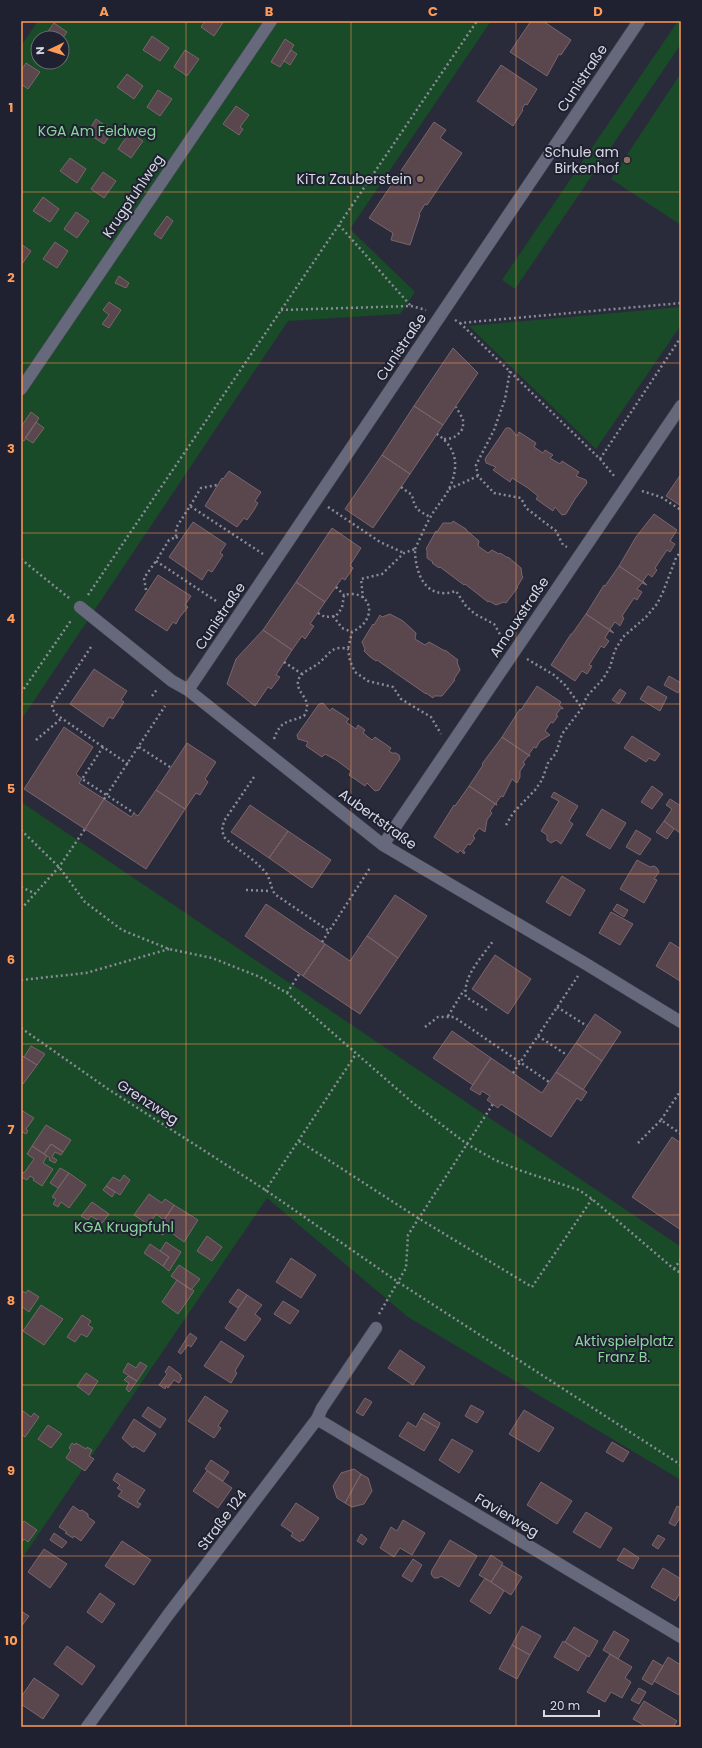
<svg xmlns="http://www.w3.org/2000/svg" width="702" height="1748" font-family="Poppins,sans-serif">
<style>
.green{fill:#194b28;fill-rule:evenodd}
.building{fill:#5a464d;stroke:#7b656c}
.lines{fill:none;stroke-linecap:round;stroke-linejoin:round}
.minor-casing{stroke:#454654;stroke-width:13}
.path{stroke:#898b97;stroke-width:2.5;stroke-dasharray:2 3;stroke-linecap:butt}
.minor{stroke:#66687b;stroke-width:12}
.grid{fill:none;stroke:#fe9c57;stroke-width:1;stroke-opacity:0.55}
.education-dot{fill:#8d6e63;stroke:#1f2131;stroke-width:1.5}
.labels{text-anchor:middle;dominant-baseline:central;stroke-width:4;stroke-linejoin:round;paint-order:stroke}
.street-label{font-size:14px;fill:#d7d9e3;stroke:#1f2131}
.park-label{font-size:14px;fill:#8ad59b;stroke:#1f2131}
.poi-label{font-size:14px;fill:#d7d9e3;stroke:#1f2131;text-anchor:end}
.neatline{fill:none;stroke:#fe9c57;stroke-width:1.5}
.grid-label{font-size:13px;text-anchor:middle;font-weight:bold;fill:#fe9c57}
</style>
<rect width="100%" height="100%" fill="#292b3b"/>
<!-- green -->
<path class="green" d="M38 21H491L350 229 415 292 400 314 288 321 21 720V46ZM38 38H62V62H38Z
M678 21H681V44L515 289 502 280Z
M681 73V225L611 179Z
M681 307V325L596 449 469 326Z
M21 802 681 1247V1480L408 1317 267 1198 21 1560Z"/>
<!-- building -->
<path class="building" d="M205 21H224L214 36 201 27Z
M531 21H543L571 40 561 55 559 54 547 76 510 52Z
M54 23 67 32 62 39 43 38Z
M152 36 169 48 160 61 143 50Z
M285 39 294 45 280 67 271 62Z
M185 50 199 59 187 76 174 67Z
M291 50 297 54 290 65 284 61Z
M26 63 40 72 28 89 21 84V71Z
M501 65 537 89 527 105 525 104 522 109 523 110 513 126 477 101Z
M127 74 143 86 134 99 117 87Z
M158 90 172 99 160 116 147 107Z
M236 106 249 115 240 127 243 129 239 135 223 124Z
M96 119 113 131 104 144 87 133Z
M434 122 446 130 440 138 462 153 427 205 425 204 419 214 420 215 410 245 391 240 393 233 369 218Z
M130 132 143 141 131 158 118 149Z
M70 158 86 169 77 183 60 171Z
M103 172 116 181 104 198 91 189Z
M43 197 59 209 50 222 33 211Z
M76 212 89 221 77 238 64 229Z
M167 216 173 221 161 239 154 234Z
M55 242 68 251 57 268 43 259Z
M21 244 31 251 22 264 21 263Z
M119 276 129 283 126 288 115 283Z
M109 302 121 310 109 328 102 324 109 315 103 310Z
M453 348 478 373 443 425 414 406Z
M414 406 443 425 410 474 382 455Z
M31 412 39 418 24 441 21 439V427Z
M36 422 44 428 33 443 25 438Z
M506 428H510L517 436 519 432 536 443 534 447 543 453 545 450 553 455 550 458 560 464 562 461 579 472 576 476 586 480 587 483 575 499 566 514 562 515 555 507 553 511 536 499 538 496 528 488 512 478 510 482 493 470 496 467 486 463 485 459Z
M382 455 410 474 373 528 345 509Z
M229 471 261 492 255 501 258 503 254 510 247 520 244 518 237 527 205 506 222 478 223 479Z
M681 474V506L666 496Z
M654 514 677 530 670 541 675 544 670 552 667 550 655 568 657 570 652 577 648 574 643 581 647 585 619 566 636 537Z
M453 521 466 529V530L479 541 478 546 488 553 492 550 499 554 500 553 508 558V557L521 568 522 576 523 577 517 587H518L506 603 504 602 496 605 489 601 488 602 465 584 464 585 440 567 439 568 432 563 433 562 427 558V550L426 549 436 531 437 532 443 523H452Z
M193 522 226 544 220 553 223 555 212 572 208 570 202 580 169 557Z
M332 528 361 548 350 565 353 568 345 580 342 578 325 602 296 582Z
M619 566 647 585 642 583 637 589 642 592 637 600 634 598 622 616 624 618 620 626 615 622 610 629 614 633 586 614 604 585 605 586Z
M158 575 191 596 185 605 188 607 179 618 176 624 173 622 167 631 135 610Z
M296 582 325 602 310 624 314 626 305 639 302 636 292 650 263 630Z
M390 614 403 621 416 633 415 639 425 645 429 642 445 651V650L458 660 457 662 460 670 454 679 455 680 442 696H434L433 698 426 693V694L377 660 376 661 369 656 364 651 365 649 362 642 373 624 374 625 380 615 382 617Z
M586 614 614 633 609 631 605 638 609 641 604 648 601 646 589 665 592 666 587 674 582 671 575 681 551 665 571 634H572Z
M263 630 292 650 276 675 280 677 271 689 268 687 255 706 227 684 236 659Z
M94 669 127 691 121 700 124 702 113 719 109 717 103 727 70 704Z
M669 676 681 683V688L678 693 664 685Z
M537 686 561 702 559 705 563 708V709L561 708 556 715 558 716 553 723 551 722 545 731 550 735 540 741 536 748 534 747 529 754 530 756 502 737 520 709 521 710Z
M648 686 667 697 660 711 640 699Z
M620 689 626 693 619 704 612 700Z
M323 703 330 711 332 708 349 719 346 722 356 729 358 725 365 730 363 733 372 740 375 737 391 748 389 751 392 753H396L399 755 400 759 379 790 375 791 367 783 365 786 349 775 351 771 336 760 325 754 322 757 306 746 308 742 298 739 297 735 319 704Z
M64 727 93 747 76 774 82 779 79 783 104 799 85 829 24 789Z
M632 736 660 754 655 761 649 758 646 762 624 748Z
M502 737 530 756H528L523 763 525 764 520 771V777L517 783 512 779 503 797 501 796 496 803 497 805 469 786 483 765 482 764Z
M187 743 216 762 205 779 208 782 200 795 196 793 185 809 156 790Z
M469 786 497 805 495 804 490 811 492 813 487 820 485 832 479 828 473 836 475 838 470 845 468 844 463 851 465 852 464 854 460 850 458 853 434 837 454 805 455 806Z
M652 786 663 794 652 809 641 802Z
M156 790 185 809 146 869 85 829 104 799 131 817 134 813 138 816Z
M554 792 578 806 569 821 573 824 561 844 556 840 551 843 547 840V835L541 831 559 801 551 797Z
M670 799 681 806 680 833 664 821 672 809 666 805Z
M250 805 288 831 269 858 231 832Z
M602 809 626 823 610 849 586 835Z
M664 821 674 829 667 839 656 832Z
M636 830 651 839 640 855 626 847Z
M288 831 331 860 312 888 269 858Z
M637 860 650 867 654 866 657 868 659 872 654 879 657 880 644 903 620 889Z
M562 876 585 890 570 916 546 902Z
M395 895 427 916 398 958 367 936Z
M266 904 325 944 303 976 245 936Z
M617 904 628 910 624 917 613 910Z
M611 912 633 924 620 945 599 933Z
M367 936 398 958 360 1014 303 976 325 944 350 961Z
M670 942 681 949 680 981 656 966Z
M495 955 531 979 508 1014 472 989Z
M595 1014 621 1032 602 1061 576 1043Z
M452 1031 491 1058 473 1085 433 1058Z
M576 1043 602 1061 583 1090 556 1072Z
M31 1046 45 1054 37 1065 24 1057Z
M21 1055 37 1065 23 1084 21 1082Z
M491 1058 542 1093 556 1072 587 1092 581 1101 577 1098 551 1137 501 1104 498 1108 487 1100 490 1096 482 1091 480 1095 470 1089Z
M21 1110 34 1118 26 1129 28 1131 26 1134 21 1131Z
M46 1125 71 1140 63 1152 51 1144 44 1154 32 1146Z
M672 1137 681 1143V1230L632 1197Z
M51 1144 63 1152 61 1155 55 1152 52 1157 57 1160 55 1163 49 1160 50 1158 44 1154Z
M32 1146 47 1156 43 1163 53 1169 42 1186 33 1180 34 1178 30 1176 27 1180 21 1177 23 1172 24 1173 34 1159 27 1154Z
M60 1168 69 1173 58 1188 50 1183Z
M69 1173 86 1185 69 1208 61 1202 58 1207 53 1204 56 1199 52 1197Z
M124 1175 130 1180 120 1195 106 1186 113 1177 120 1181Z
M106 1186 115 1192 112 1197 103 1190Z
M149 1194 162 1203 165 1199 174 1205 164 1220 156 1214 149 1225 134 1215Z
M92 1202 109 1214 102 1223 91 1216 88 1220 81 1216Z
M174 1205 198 1220 184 1242 161 1225Z
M161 1225 167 1229 163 1235 157 1231Z
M207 1236 222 1247 212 1261 197 1251Z
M166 1242 181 1252 169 1271 163 1266 169 1257 160 1251Z
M150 1244 169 1257 163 1266 144 1253Z
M291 1258 316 1275 301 1298 276 1282Z
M179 1265 200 1279 191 1290 171 1276Z
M177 1280 194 1291 178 1314 162 1302Z
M238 1289 247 1295 238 1308 229 1302Z
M28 1290 39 1297 29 1312 21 1306V1292L22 1291 26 1293Z
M247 1295 262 1305 255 1314 261 1319 245 1341 225 1328Z
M283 1301 299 1311 290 1324 274 1314Z
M41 1305 63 1319 44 1345 23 1331Z
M82 1315 91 1321 88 1325 93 1328 87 1337 81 1334 75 1342 67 1337Z
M190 1333 197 1338 191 1347 188 1345 181 1354 178 1352Z
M221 1341 244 1356 235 1371 237 1373 231 1383 204 1366Z
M400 1350 425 1367 413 1385 388 1368Z
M140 1362 147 1366 137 1381 123 1372 128 1363 136 1368Z
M169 1366 181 1375 180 1377 182 1378 179 1383 174 1380 168 1388 166 1386 165 1389 159 1385 167 1374 165 1372Z
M86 1373 98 1381 89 1395 77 1386Z
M128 1376 137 1381 129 1392 126 1389 129 1383 124 1380Z
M205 1396 228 1411 218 1426 221 1428 214 1438 188 1421Z
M365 1398 372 1402 363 1416 356 1412Z
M471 1405 484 1412 477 1423 465 1416Z
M148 1407 166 1419 160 1428 142 1416Z
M524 1410 554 1428 539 1452 509 1434Z
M23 1411 31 1417 34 1413 39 1417 25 1437 21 1434V1414Z
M424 1413 440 1423 438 1428 421 1418Z
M421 1418 438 1428 424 1451 399 1436 408 1422 416 1427Z
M134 1419 156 1434 144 1452 134 1446 133 1448 122 1438Z
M48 1425 62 1434 51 1448 38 1439Z
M452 1439 473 1451 459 1473 439 1460Z
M612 1442 629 1452 623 1462 606 1452Z
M72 1443 75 1445 76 1443 86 1449 87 1447 92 1450 89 1456 94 1459 85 1471 66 1458 71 1450 69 1448Z
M211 1460 229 1472 223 1481 205 1469Z
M354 1469 361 1474 345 1503 337 1498 333 1486 341 1473Z
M207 1471 232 1488 218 1508 193 1491Z
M117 1473 145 1490 137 1502 141 1504 138 1508 118 1496 122 1491 117 1488 120 1485 113 1480Z
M361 1474 368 1478 372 1491 364 1504 352 1507 345 1503Z
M541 1482 572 1501 557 1524 527 1505Z
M296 1503 319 1518 303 1541 302 1539 300 1542 291 1536 293 1533 281 1525Z
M73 1506 80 1511 82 1510 88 1514V1517L95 1522 81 1541 74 1536 73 1538 65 1533 67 1532 59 1527Z
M677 1506 681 1508V1516L675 1526 669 1523Z
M586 1512 612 1528 600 1548 573 1532Z
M403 1520 425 1533 412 1555 400 1548 394 1557 380 1548 391 1527 397 1531Z
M24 1521 37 1530 28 1542 24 1539 21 1543V1525Z
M54 1533 67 1542 62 1548 50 1540Z
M361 1534 367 1539 363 1545 357 1541Z
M658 1535 665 1539 658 1549 652 1545Z
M450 1540 477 1556 459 1587 441 1576 438 1578H434L431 1574 432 1570Z
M122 1541 151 1560 134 1585 105 1566Z
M624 1548 639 1558 633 1569 617 1560Z
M44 1549 67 1564 50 1588 28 1572Z
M491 1555 503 1563 491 1582 479 1575Z
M413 1559 422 1565 412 1582 402 1576Z
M502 1565 522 1577 511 1595 491 1582Z
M663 1568 681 1579V1591L675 1601 651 1587Z
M485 1578 504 1591 490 1614 470 1601Z
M100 1593 115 1604 102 1623 87 1612Z
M21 1611 29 1616 21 1627Z
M522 1626 541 1636 530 1655 512 1645Z
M574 1627 598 1641 589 1657 565 1642Z
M614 1631 629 1640 618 1659 603 1650Z
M563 1641 587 1656 578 1671 554 1657Z
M512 1645 530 1655 517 1679 499 1669Z
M67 1646 95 1666 82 1685 54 1664Z
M610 1654 632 1667 625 1678 631 1682 622 1698 611 1692 605 1702 587 1692Z
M668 1657 681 1665V1691L679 1695 654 1681Z
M653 1660 663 1666 652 1685 642 1679Z
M34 1678 59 1695 43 1719 21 1704V1697Z
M639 1688 646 1692 639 1704 631 1700Z
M644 1701 677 1721 673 1727H647L633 1719Z"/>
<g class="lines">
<!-- minor casing -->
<g class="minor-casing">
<path id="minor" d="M21 389 271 21
M80 607 172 681 188 690 383 845 586 964 681 1022
M188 690 639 21
M383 845 681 406
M317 1419 681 1637
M87 1727 168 1615 317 1419 322 1408 376 1328"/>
</g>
<!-- path -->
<path class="path" d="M339 225 411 306
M281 310 411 306 426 310
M455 320 460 323 681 303
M460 323 600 459 615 477
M444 439C453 439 458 436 463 428V419L456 407
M600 459 681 337
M478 476 476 465 494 430 505 399 510 371
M401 487 412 495C415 509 417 510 430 517
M449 489 478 476 494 493 521 498 526 508 556 531 563 545 567 547
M642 491 661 497 681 510
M190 506 201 488 217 485
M328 507 380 542 404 553
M176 537 180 539
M415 549C420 539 424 528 430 518 435 508 444 499 449 489 459 467 458 449 437 434
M21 559 69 598
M336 587 344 595
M146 590 144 578 156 561
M88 595 477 21
M363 598 361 579 382 574 404 553 415 549C415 574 426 601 456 591L466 606 475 614 494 624 504 641
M216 601 156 561 169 540 176 537V528L190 506 263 554
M318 613 325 617 336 616 342 608 344 595C371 588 380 619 352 632L348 649
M333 616 342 628 352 632
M91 647 52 705 53 710 57 715 103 747
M527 659 554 675 565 685 582 708
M284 662 302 674
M21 693 72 619
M152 696 158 688
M274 739C281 719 288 723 304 716 314 698 296 695 298 681 300 672 313 668 319 663 324 659 328 653 333 650 337 647 344 648 348 649L350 661 355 672 368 681 393 687 401 699 431 717 441 734
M36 740 62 718
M139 747 170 767
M128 764 103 747 82 779 134 813
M254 777 224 821 222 830 224 837C237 850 254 858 266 873 271 879 270 889 276 895L329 931
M104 799 165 706
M506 825 513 813 535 790 542 780 548 763 556 753 562 734 582 708 587 696 603 679 610 667 615 650 623 637 646 617 657 604 663 592 676 558 681 551
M21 830 59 867 85 902 122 930 169 949 212 958 260 977 287 993 413 1103 467 1144 495 1160 519 1170 579 1190 592 1199 674 1269 681 1273
M21 887 36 894
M246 890 271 891
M21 909 59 867 85 829
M322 942 370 868
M21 980 86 973 169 949
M287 993 300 973
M557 1007 587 1026
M487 1010 466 997C462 977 482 957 493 941
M448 1016 464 990
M425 1027 438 1017H454L549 1082
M21 1028 108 1089 264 1189 398 1282 681 1465
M538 1036 567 1055
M513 1073 578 976
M661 1120 681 1090
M299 1141 418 1218 532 1287 592 1199
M638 1143 661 1120 681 1134
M265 1191 356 1054
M674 1269 681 1259
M379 1314 406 1268 408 1235 493 1104"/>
<!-- minor -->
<use href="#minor" class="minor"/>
</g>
<!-- grid -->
<path class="grid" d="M186 21V1727M351 21V1727M516 21V1727M21 192H681M21 363H681M21 533H681M21 704H681M21 874H681M21 1044H681M21 1215H681M21 1385H681M21 1556H681"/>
<!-- markers -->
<g class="education-dot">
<circle cx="627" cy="160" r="4"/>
<circle cx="420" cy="179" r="4"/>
</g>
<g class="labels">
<!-- street labels -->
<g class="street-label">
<text transform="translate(582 78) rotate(-56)">Cunistraße</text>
<text transform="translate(133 196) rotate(-56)">Krugpfuhlweg</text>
<text transform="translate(401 347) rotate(-56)">Cunistraße</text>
<text transform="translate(220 616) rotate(-56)">Cunistraße</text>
<text transform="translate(519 617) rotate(-56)">Arnouxstraße</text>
<text transform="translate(378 819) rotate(36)">Aubertstraße</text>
<text transform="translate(148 1102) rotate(33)">Grenzweg</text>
<text transform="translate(507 1515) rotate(31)">Favierweg</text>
<text transform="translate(222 1520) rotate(-53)">Straße 124</text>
</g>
<!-- park labels -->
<g class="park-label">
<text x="97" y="131">KGA Am Feldweg</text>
<text x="124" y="1227">KGA Krugpfuhl</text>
<text x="624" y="1341">Aktivspielplatz<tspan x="624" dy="16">Franz B.</tspan></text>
</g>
<!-- poi labels -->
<g class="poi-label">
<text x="619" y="152">Schule am<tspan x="619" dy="16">Birkenhof</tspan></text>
<text x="412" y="179">KiTa Zauberstein</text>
</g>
</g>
<!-- border -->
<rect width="702" height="1748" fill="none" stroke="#1f2131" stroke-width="44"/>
<!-- north arrow -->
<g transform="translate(50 50) rotate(266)"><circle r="19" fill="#1f2131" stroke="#696b78"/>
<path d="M0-3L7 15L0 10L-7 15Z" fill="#fe9c57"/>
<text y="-6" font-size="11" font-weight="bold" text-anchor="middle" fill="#d7d9e3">N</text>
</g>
<!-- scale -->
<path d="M544 1710v6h55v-6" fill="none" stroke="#d7d9e3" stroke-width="2"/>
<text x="550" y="1710" font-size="12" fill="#d7d9e3" stroke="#1f2131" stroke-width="3" paint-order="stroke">20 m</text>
<rect x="22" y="22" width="658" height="1704" class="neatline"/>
<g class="grid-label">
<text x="104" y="16">A</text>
<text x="269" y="16">B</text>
<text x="433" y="16">C</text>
<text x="598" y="16">D</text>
<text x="11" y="112">1</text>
<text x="11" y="282">2</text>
<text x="11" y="453">3</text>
<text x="11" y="623">4</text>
<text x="11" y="793">5</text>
<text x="11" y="964">6</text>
<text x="11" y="1134">7</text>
<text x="11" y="1305">8</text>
<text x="11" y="1475">9</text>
<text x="11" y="1645">10</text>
</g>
</svg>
